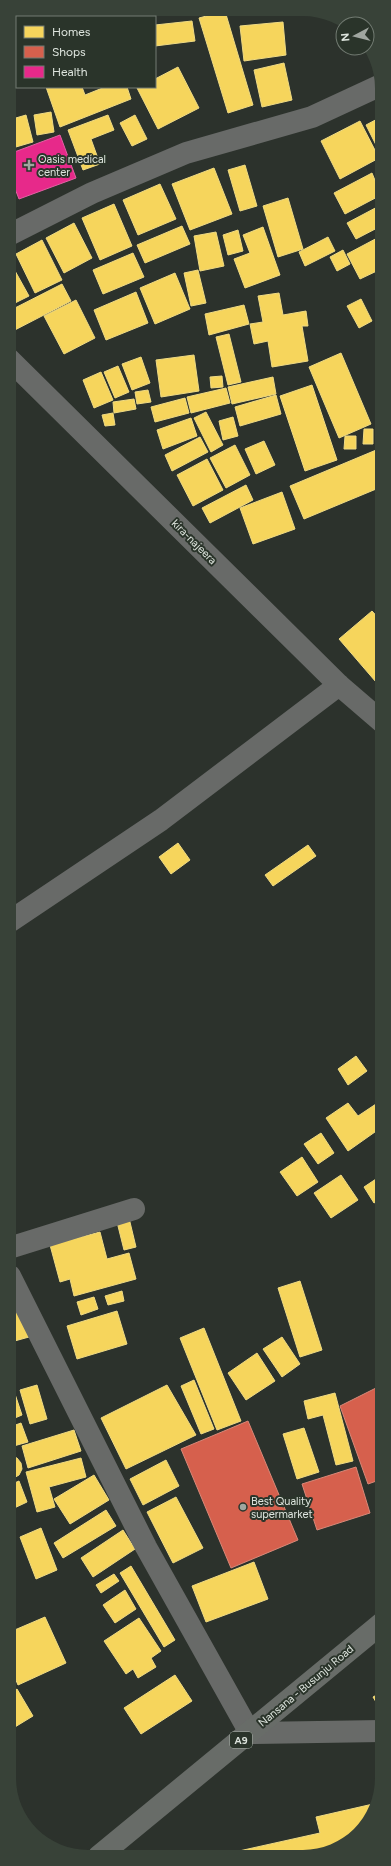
<svg xmlns="http://www.w3.org/2000/svg" width="391" height="1866" font-family="Figtree,sans-serif">
<style>
.homes{fill:#f6d55c;stroke:#efda83}
.shops{fill:#d6604d;stroke:#d88878}
.health{fill:#e7298a;stroke:#e461a3}
.lines{fill:none;stroke-linecap:round;stroke-linejoin:round}
.minor{stroke:#686a68;stroke-width:22}
.major{stroke:#686c68;stroke-width:22}
.poi-dot{fill:#a0a6a0;stroke:#2a342a;stroke-width:1.5}
.labels{text-anchor:middle;dominant-baseline:central;stroke-width:4;stroke-linejoin:round;paint-order:stroke}
.shield{fill:#2a342a;stroke:#a8b0a8;stroke-width:1}
.shield-label{font-size:10px;font-weight:bold;fill:#dee5de}
.poi-label{font-size:11px;fill:#dee5de;stroke:#2a342a;text-anchor:start}
.street-label{font-size:11px;fill:#dee5de;stroke:#2a342a}
</style>
<rect width="100%" height="100%" fill="#2c322c"/>
<!-- homes -->
<path class="homes" d="M99 9H119V10L102 17Z
M131 9 147 10 135 16Z
M225 11 253 105 228 113 199 18Z
M72 12 74 17H55L58 15Z
M192 21 195 41 155 46V25Z
M283 22 286 55 244 61 240 26Z
M284 63 292 100 262 107 254 70Z
M178 67 199 108 158 129 137 88 155 87V79Z
M46 87H82L85 95 105 87H127L131 99 60 127Z
M51 112 54 132 37 135 34 115Z
M26 115 33 142 9 149V120Z
M108 115 114 130 91 139 100 164 83 170 68 130Z
M135 115 147 139 132 146 120 123Z
M381 117V155L366 125Z
M360 121 379 158 340 179 321 141Z
M245 165 257 206 240 211 228 170Z
M214 168 232 214 190 230 172 184Z
M372 173 381 195 345 214 334 193Z
M9 184 14 196 9 197Z
M160 184 176 219 138 235 123 200Z
M288 198 303 249 278 257 263 206Z
M114 204 132 246 100 260 82 218Z
M381 205V226L356 239 347 223Z
M74 223 92 258 64 273 46 238Z
M182 226 190 244 145 263 137 245Z
M263 227 280 275 245 288 234 259 250 253 243 235Z
M238 230 243 251 228 255 223 235Z
M216 232 224 266 200 271 194 236Z
M381 236V269L360 279 347 254Z
M328 237 335 251 305 266 299 252Z
M42 240 62 280 35 293 16 254Z
M343 250 350 264 337 271 330 257Z
M133 253 144 277 103 294 93 270Z
M9 260 29 296 9 306Z
M198 270 206 303 191 306 184 273Z
M175 273 190 309 155 324 140 288Z
M62 284 71 301 9 333V311Z
M136 292 148 323 106 340 94 310Z
M279 293 283 315 306 311 308 326H302L308 361 272 367 268 341 254 344 250 324 263 322 258 296Z
M361 299 372 321 359 328 347 306Z
M76 300 95 338 64 354 44 316Z
M244 305 249 324 209 335 205 314Z
M229 334 241 382 228 385 216 337Z
M341 353 371 424 339 438 309 367Z
M194 355 199 391 161 397 156 360Z
M141 357 150 383 132 390 122 364Z
M118 366 129 392 115 398 104 372Z
M101 372 113 400 94 408 83 380Z
M222 376 223 387 211 388 210 377Z
M273 377 276 394 232 404 228 387Z
M312 385 337 460 305 471 280 396Z
M226 388 230 403 191 413 187 397Z
M148 390 151 402 137 404 135 392Z
M276 395 281 414 240 426 235 407Z
M185 398 189 413 155 422 151 407Z
M134 399 136 409 114 413 113 402Z
M206 412 223 445 211 452 194 418Z
M113 413 115 425 105 426 102 415Z
M233 417 238 436 223 440 219 421Z
M191 418 197 436 163 449 157 430Z
M364 429H373V444H363Z
M345 436H356V449H344Z
M200 437 208 452 172 471 165 455Z
M264 441 275 465 256 474 245 449Z
M235 445 250 475 226 488 210 458Z
M381 448V487L304 519 290 486Z
M207 459 223 490 193 506 177 475Z
M246 485 253 500 210 523 202 508Z
M282 492 295 529 253 544 240 508Z
M372 611 382 622V689L339 639Z
M178 843 190 860 171 874 159 857Z
M308 845 316 856 273 886 265 875Z
M356 1056 367 1071 348 1085 338 1069Z
M382 1100V1127L348 1151 326 1118 348 1103 358 1116Z
M321 1133 334 1153 318 1164 304 1144Z
M302 1157 318 1182 297 1196 280 1172Z
M341 1175 358 1200 331 1218 314 1193Z
M382 1175V1198L374 1203 364 1187Z
M129 1218 136 1247 124 1250 117 1222Z
M100 1232 107 1259 129 1253 136 1279 74 1296 70 1279 60 1282 50 1245Z
M300 1281 322 1350 300 1357 278 1288Z
M122 1291 124 1301 108 1305 105 1296Z
M94 1297 98 1309 81 1315 77 1302Z
M19 1307 29 1337 11 1342 10 1336V1310Z
M117 1311 127 1344 77 1359 67 1326Z
M204 1328 241 1421 217 1430 180 1338Z
M282 1337 300 1364 282 1377 263 1349Z
M257 1353 275 1381 246 1400 228 1373Z
M10 1380 14 1391 10 1392Z
M194 1380 214 1429 201 1434 181 1386Z
M37 1385 47 1419 30 1424 20 1390Z
M167 1385 196 1435 126 1469 101 1418Z
M335 1393 353 1461 336 1465 323 1415 308 1419 304 1401Z
M15 1394 22 1415 10 1420V1396Z
M21 1423 28 1442 10 1447V1427Z
M304 1428 319 1472 297 1479 283 1434Z
M74 1430 81 1451 28 1468 22 1446Z
M11 1456 17 1458 21 1463 22 1469 19 1475 12 1479 10 1478V1457Z
M81 1458 86 1477 49 1487 55 1507 37 1512 26 1472Z
M166 1460 179 1486 143 1505 130 1479Z
M94 1475 109 1500 70 1524 54 1499Z
M19 1481 27 1502 10 1510V1485Z
M176 1497 203 1548 173 1563 147 1512Z
M106 1510 116 1526 63 1558 54 1543Z
M41 1528 57 1570 36 1579 20 1537Z
M123 1530 135 1549 93 1577 81 1558Z
M254 1562 268 1599 206 1622 192 1586Z
M131 1566 175 1640 164 1647 120 1573Z
M114 1574 119 1581 101 1593 96 1585Z
M125 1590 136 1609 115 1623 103 1605Z
M45 1617 66 1663 18 1685 10 1666V1632Z
M139 1618 161 1651 151 1658 156 1667 138 1678 133 1669 126 1674 104 1641Z
M175 1675 192 1701 141 1734 124 1708Z
M17 1689 33 1716 10 1730V1694Z
M382 1692V1712L373 1697Z
M373 1804 362 1830 338 1849 313 1856H240L239 1851 320 1833 316 1817Z"/>
<!-- shops -->
<path class="shops" d="M382 1385V1479L368 1484 340 1406Z
M248 1421 298 1540 231 1568 181 1449Z
M356 1467 370 1513 317 1530 302 1484Z"/>
<!-- health -->
<path class="health" d="M60 135 76 178 19 199 9 173V154Z"/>
<g class="lines">
<!-- minor -->
<path class="minor" d="M9 235 92 193 186 153 312 117 381 85
M9 359 339 685 382 722
M9 922 161 820 339 685
M9 1248 134 1209
M10 1276 146 1547 250 1733 382 1731"/>
<!-- major -->
<path class="major" d="M99 1856 382 1623"/>
</g>
<!-- markers -->
<g class="poi-dot">
<path d="M27 159h4v4h4v4h-4v4h-4v-4h-4v-4h4z"/>
<circle cx="243" cy="1507" r="4"/>
</g>
<g class="labels">
<!-- shield labels -->
<rect class="shield" x="230" y="1732" width="22" height="16" rx="3"/>
<g class="shield-label">
<text x="241" y="1740">A9</text>
</g>
<!-- poi labels -->
<g class="poi-label">
<text x="38" y="159">Oasis medical<tspan x="38" dy="13">center</tspan></text>
<text x="251" y="1501">Best Quality<tspan x="251" dy="13">supermarket</tspan></text>
</g>
<!-- street labels -->
<g class="street-label">
<text transform="translate(194 542) rotate(45)">kira-najeera</text>
<text transform="translate(306 1686) rotate(-40)">Nansana - Busunju Road</text>
</g>
</g>
<!-- crop -->
<path d="M0 0H391V1866H0ZM88 16H303A72 72 0 0 1 375 88V1778A72 72 0 0 1 303 1850H88A72 72 0 0 1 16 1778V88A72 72 0 0 1 88 16Z" fill="#384238" fill-rule="evenodd"/>
<!-- legend -->
<rect x="16" y="16" width="140" height="72" fill="#2a342a" stroke="#727b72"/>
<rect x="24" y="26" width="20" height="12" fill="#f6d55c" stroke="#727b72"/>
<text x="52" y="36" font-size="12" fill="#dee5de">Homes</text>
<rect x="24" y="46" width="20" height="12" fill="#d6604d" stroke="#727b72"/>
<text x="52" y="56" font-size="12" fill="#dee5de">Shops</text>
<rect x="24" y="66" width="20" height="12" fill="#e7298a" stroke="#727b72"/>
<text x="52" y="76" font-size="12" fill="#dee5de">Health</text>
<!-- north arrow -->
<g transform="translate(355 36) rotate(263)"><circle r="19" fill="#2a342a" stroke="#727b72"/>
<path d="M0-3L7 15L0 10L-7 15Z" fill="#a0a6a0"/>
<text y="-6" font-size="11" font-weight="bold" text-anchor="middle" fill="#dee5de">N</text>
</g>
</svg>
